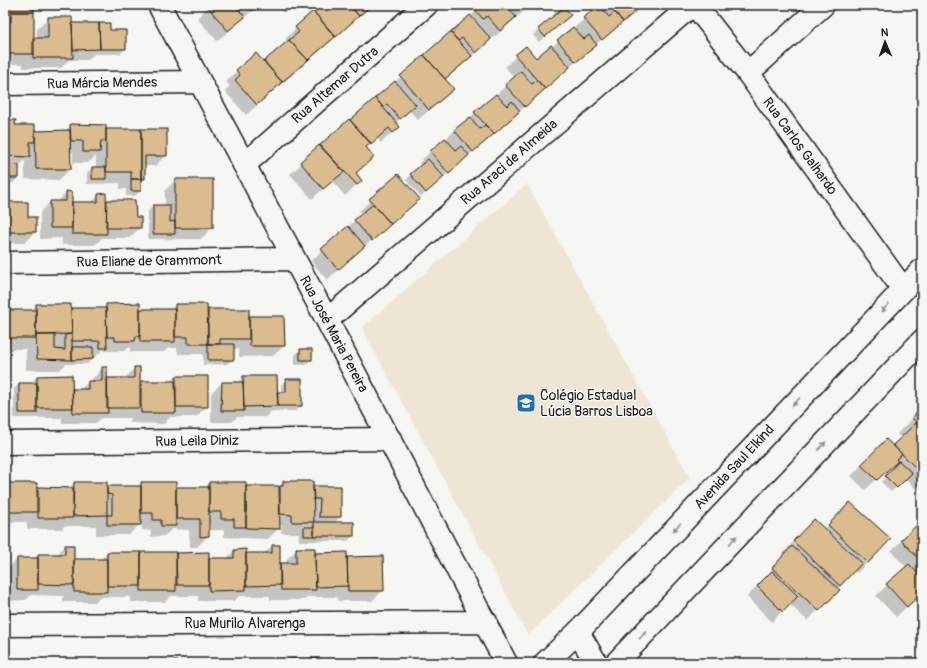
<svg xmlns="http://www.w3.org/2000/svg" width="927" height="668" font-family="Pangolin,sans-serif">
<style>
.built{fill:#eee5d4}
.shadow{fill:#0003;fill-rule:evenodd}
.building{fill:#dabc8e;stroke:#1c1c1c}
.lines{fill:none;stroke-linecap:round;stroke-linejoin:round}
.minor-casing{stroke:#1c1c1c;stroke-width:25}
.secondary-casing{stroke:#1c1c1c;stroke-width:25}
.minor{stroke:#f6f6f2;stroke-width:22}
.secondary{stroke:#f6f6f2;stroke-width:22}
.oneway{fill:#949492}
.labels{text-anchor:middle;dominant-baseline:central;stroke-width:3;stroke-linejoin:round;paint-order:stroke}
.street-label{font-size:14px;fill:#1c1c1c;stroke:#f6f6f2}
.poi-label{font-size:14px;fill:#1c1c1c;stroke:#f6f6f2;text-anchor:start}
</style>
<rect width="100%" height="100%" fill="#f6f6f2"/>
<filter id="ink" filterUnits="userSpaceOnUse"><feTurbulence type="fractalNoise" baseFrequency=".025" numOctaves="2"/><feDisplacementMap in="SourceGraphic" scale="8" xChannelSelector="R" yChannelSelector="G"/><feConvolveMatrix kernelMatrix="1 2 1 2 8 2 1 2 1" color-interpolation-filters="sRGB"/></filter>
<g filter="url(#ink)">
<!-- built -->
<path class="built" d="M527 184 690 478 528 635 362 328Z"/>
<!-- shadow -->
<path class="shadow" d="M5 5H33V39H37V29L48 18H71V24L109 31 125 49 120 54H94L88 60H69L61 68H23V64H5V19L8 17H5Z
M210 5H259L217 41 197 18Z
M276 5H292L283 13Z
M320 5H372L246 115 225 91 230 86 226 82 237 71 264 63 288 43 285 39Z
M483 5H531L445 80 442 99 418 120 409 110 395 123 398 127 381 143 377 138 365 148 373 157 355 174 361 181 350 191 345 196 332 181 312 199 290 174Z
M601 5H641L421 197 406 180 422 166 419 163 430 152 515 78 505 67 516 56 536 60Z
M564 8 565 20 539 42 533 35Z
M5 121 14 126 34 132 65 131 71 125 105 130 166 155 155 166H144V178L140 182V191L135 196H126V189H120V183L87 184V173L92 168H96V156L88 163H73V152L70 151V169L59 180 25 179V160L18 167V178L13 183H5Z
M398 176 418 199 327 280 311 261 362 214 359 211Z
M175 180 212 228 201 239H148V211L153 206H165V191Z
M67 192 71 203H91L99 195 105 201H134L135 218 140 228 129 238H102L95 245H62V238L40 239V213L50 202H57Z
M5 203 27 218 35 232 25 243H5Z
M37 305 70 309H102L107 305 139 310H170L176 305 206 310H248V317H283L284 346 273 356 239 357V349H233V359L227 364 203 365V354H178L177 348H168L164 352H130V347L124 351H104V349L87 364H66L60 370H26V349H5V311H30ZM54 358H65V360H52Z
M300 350H311V359L306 365H295V355Z
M103 368 106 379H124L135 368 139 382H171L176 377H207V406L196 417H170L164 424 130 423V418H101L96 423H62V418H14V389L19 384H29L37 377 71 376 72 390H80L88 382H92V379Z
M244 377 276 393H281V385L286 380 301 406 296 411H272L266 417H237L232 422H211V393L222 383H238Z
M922 408V495L905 478 891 492 881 482 894 468 892 465 865 490 851 476 875 451 893 447 901 438 897 434Z
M284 482 312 487 340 517 334 523 353 536 348 541H299V533H281L282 525H279V528L268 539 224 537V530H210V523H208V536L197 547H190L189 530 172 529 164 536 151 537V531L142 530V524H140L129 535H96V526H64L62 529H27V522H5V484L36 488H69L74 483 106 487H138L142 483 175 488H205L209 483 245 487H279Z
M839 514 889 540 857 573 853 570 808 621 789 604 772 622 747 597 785 555 783 553 804 531 824 530Z
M922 528V592L896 617 876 596 906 567 891 551 902 540Z
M65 546 73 560H100L107 553H208V559H226L235 550 245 554H264L272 546 279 564H286V560L297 549 314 554 346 558 383 590 372 601H338L337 597H308L304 600H270V596H239L234 601H198V596H171L165 602H131V597H101L95 602H63V596L31 595 26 600 7 601V570L17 559H34L38 555H57Z
M384 659V663H285L288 660Z"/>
<!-- building -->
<path class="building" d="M5 5H34V12H5Z
M209 5H235L245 17 228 31 207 6Z
M246 5H259L252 11Z
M318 5H349L359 16 336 37 312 10Z
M349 5H372L359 16Z
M481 5H505L516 17 500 31 487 16 483 19 475 10Z
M599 5 609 17 615 12 623 22 602 40 583 18Z
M617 5H643L623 22 615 12 620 8Z
M564 7 571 15 545 37 538 29Z
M313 11 335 37 308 60 289 40 299 32 295 27Z
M11 12H34V54H5V22H11Z
M470 15 491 39 476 53 462 38 458 41 451 32Z
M48 17H72L73 58H33V38H48Z
M72 23H99L100 49 73 50Z
M99 23H110V30H126V49H100Z
M573 27 584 39 589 35 597 45 576 62 557 40Z
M450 32 472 56 445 79 424 55Z
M289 40 308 60 282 82 264 61Z
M551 45 570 67 545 89 515 55 526 46 536 58Z
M256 53 282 82 257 105 235 80 240 75 236 70Z
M424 55 454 89 429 110 400 76Z
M521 71 532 84 537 80 545 89 525 107 505 85Z
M395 81 416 105 400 119 387 104 383 107 375 98Z
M496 94 507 106 512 101 520 111 494 134 474 112Z
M375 98 400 127 393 133 389 128 371 144 350 120Z
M470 117 480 129 485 125 494 134 473 152 454 130Z
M349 119 371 143 366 147 374 157 356 173 362 181 357 185 320 145Z
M5 120H16L15 125H35V142H30V157L5 156Z
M70 124 106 125V141H101L100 152H83V141H71Z
M106 129H141V179H131V172H106Z
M141 129H167V156H145V179H141Z
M70 130 71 169H36L35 131Z
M445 138 456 150 461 146 469 155 449 174 430 151Z
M319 145 344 172 323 189 300 162Z
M428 159 444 177 426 193 410 174Z
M5 164 19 165V178H5Z
M92 167H106V179H92Z
M398 174 420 199 391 224 369 199Z
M131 179H141V191H131Z
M175 179H213V228H175Z
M66 191 72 192V228H50V201H66Z
M106 193 107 234H72V202H98V194Z
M107 200H135L136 217H141V228H106Z
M5 202H28V217H36V232H5Z
M373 204 391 224 372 241 354 220Z
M153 205H170V222L175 221V234H153Z
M348 226 365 246 338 270 321 249Z
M140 303V336H136L135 341H115V337H107L106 304Z
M36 304H71L72 334 36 335Z
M175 304H207L208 344H188V337H175Z
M71 308H106L107 348H100V341H72Z
M140 309H175V342H140Z
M208 309H249V339H220V344H208Z
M5 310H36V338H5Z
M249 316H284L285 346H250Z
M72 334V360L37 359 36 335H55V349L65 350V335Z
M208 344H234V360H208Z
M72 347H93V359L72 360Z
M300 349H312V360H300Z
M102 367H107L108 413H73L72 389H88V381H102Z
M134 367H140V408H107V378H134Z
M72 375 73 408H37V376Z
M176 376H208V407H176Z
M243 376H277L278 406 244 407Z
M286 379H302V406H278L277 392H286Z
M141 381H175L176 413H141Z
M222 382H243L244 411H221Z
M19 383H37V413H19Z
M922 407V427L912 418Z
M916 423 922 429V474L893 445Z
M886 439 902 454 896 459 898 461 877 480 861 465Z
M899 461 912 473 897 488 885 476Z
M283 481H313L314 522H292V515L280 514V486H283Z
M74 482H107V515L73 516Z
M141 482H176V526H161V520H153V513H141Z
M209 482H246V527H234V519H221V512H209Z
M5 483H37V512H5Z
M107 486H141V525H107V515H112V495L107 494Z
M246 486H279L280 529 246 528Z
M313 486H341V517H319L320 499H314Z
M38 487 73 488V518H38Z
M176 487H209V536L200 537V519H176Z
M850 502 891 539 868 563 828 525Z
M814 519 862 563 840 586 793 541Z
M314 522H354V536H314Z
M919 523 922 526V562L901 540Z
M304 527H314V536H304Z
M65 545H74V585L38 584V554H65Z
M272 545H280V585L246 586V553H272Z
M792 546 840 590 819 611 772 568Z
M296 548H315L316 590H281L280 563H296Z
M246 549V590L209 591V558H234V550Z
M107 552H141V586H107Z
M141 552H176V591H141Z
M209 552V585H177L176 553Z
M347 552 348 586 316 587 315 553Z
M383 556 384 591H348L347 557Z
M17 558H38V590H17Z
M74 559H107V592H74Z
M909 564 922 578V593L907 607 886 584Z
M772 571 798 596 783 612 757 586Z
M385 658V663H350V659Z
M6 659H39V663H6Z
M288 659H316V663H288Z
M316 659H349V663H316Z
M216 660H246V663H216Z
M254 660H281V663H254Z
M74 661H107V663H74Z
M143 661H178V663H143Z"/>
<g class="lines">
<!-- minor casing -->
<g class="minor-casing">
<path id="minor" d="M159 5 327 320 506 663
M695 5 748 73 903 289
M748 73 823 5
M5 84 200 82
M244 165 426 5
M5 263 294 259
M327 320 692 5
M5 443 390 439
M5 625 486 622
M578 632 596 663"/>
</g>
<!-- secondary casing -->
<g class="secondary-casing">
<path id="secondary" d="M545 663 578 632 922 270
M616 663 922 341"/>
</g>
<!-- minor -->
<use href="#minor" class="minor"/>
<!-- secondary -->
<use href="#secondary" class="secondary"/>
</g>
<!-- one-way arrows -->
<defs><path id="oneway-solid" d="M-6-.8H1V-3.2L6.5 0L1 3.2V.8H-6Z"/></defs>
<g class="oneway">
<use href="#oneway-solid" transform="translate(885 308) rotate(133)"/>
<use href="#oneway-solid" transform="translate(796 402) rotate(133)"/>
<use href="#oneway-solid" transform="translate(822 446) rotate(-47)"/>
<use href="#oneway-solid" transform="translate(677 527) rotate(133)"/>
<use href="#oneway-solid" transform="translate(733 540) rotate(-47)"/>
<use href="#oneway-solid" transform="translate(643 635) rotate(-47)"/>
</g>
</g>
<!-- icons -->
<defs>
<g id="school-square" transform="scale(1)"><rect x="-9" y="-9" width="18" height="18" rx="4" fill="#1f6fb2" stroke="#f6f6f2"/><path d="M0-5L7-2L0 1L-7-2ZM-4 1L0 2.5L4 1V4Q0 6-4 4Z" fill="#fff"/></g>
</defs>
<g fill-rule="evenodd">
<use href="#school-square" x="526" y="403"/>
</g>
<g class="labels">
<!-- street labels -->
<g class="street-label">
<text transform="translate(102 83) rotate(-1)">Rua Márcia Mendes</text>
<text transform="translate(335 85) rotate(-41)">Rua Altemar Dutra</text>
<text transform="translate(800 146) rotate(54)">Rua Carlos Galhardo</text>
<text transform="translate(509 162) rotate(-41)">Rua Araci de Almeida</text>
<text transform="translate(149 261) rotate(-1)">Rua Eliane de Grammont</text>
<text transform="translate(334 334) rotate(62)">Rua José Maria Pereira</text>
<text transform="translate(197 441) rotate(-1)">Rua Leila Diniz</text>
<text transform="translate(734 467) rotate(-47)">Avenida Saul Elkind</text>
<text x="245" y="623">Rua Murilo Alvarenga</text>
</g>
<!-- poi labels -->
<g class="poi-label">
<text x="540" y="395">Colégio Estadual<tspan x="540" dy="16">Lúcia Barros Lisboa</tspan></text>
</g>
</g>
<!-- margin -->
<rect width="927" height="668" fill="none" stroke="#f6f6f2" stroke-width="20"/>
<rect x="10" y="10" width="907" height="648" fill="none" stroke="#1c1c1c" stroke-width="1.5" filter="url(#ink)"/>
<!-- north arrow -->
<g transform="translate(885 42) rotate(358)" stroke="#f6f6f2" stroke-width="3" paint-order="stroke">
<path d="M0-3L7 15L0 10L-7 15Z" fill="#1c1c1c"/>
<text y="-6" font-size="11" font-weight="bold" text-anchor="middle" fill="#1c1c1c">N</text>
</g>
</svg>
